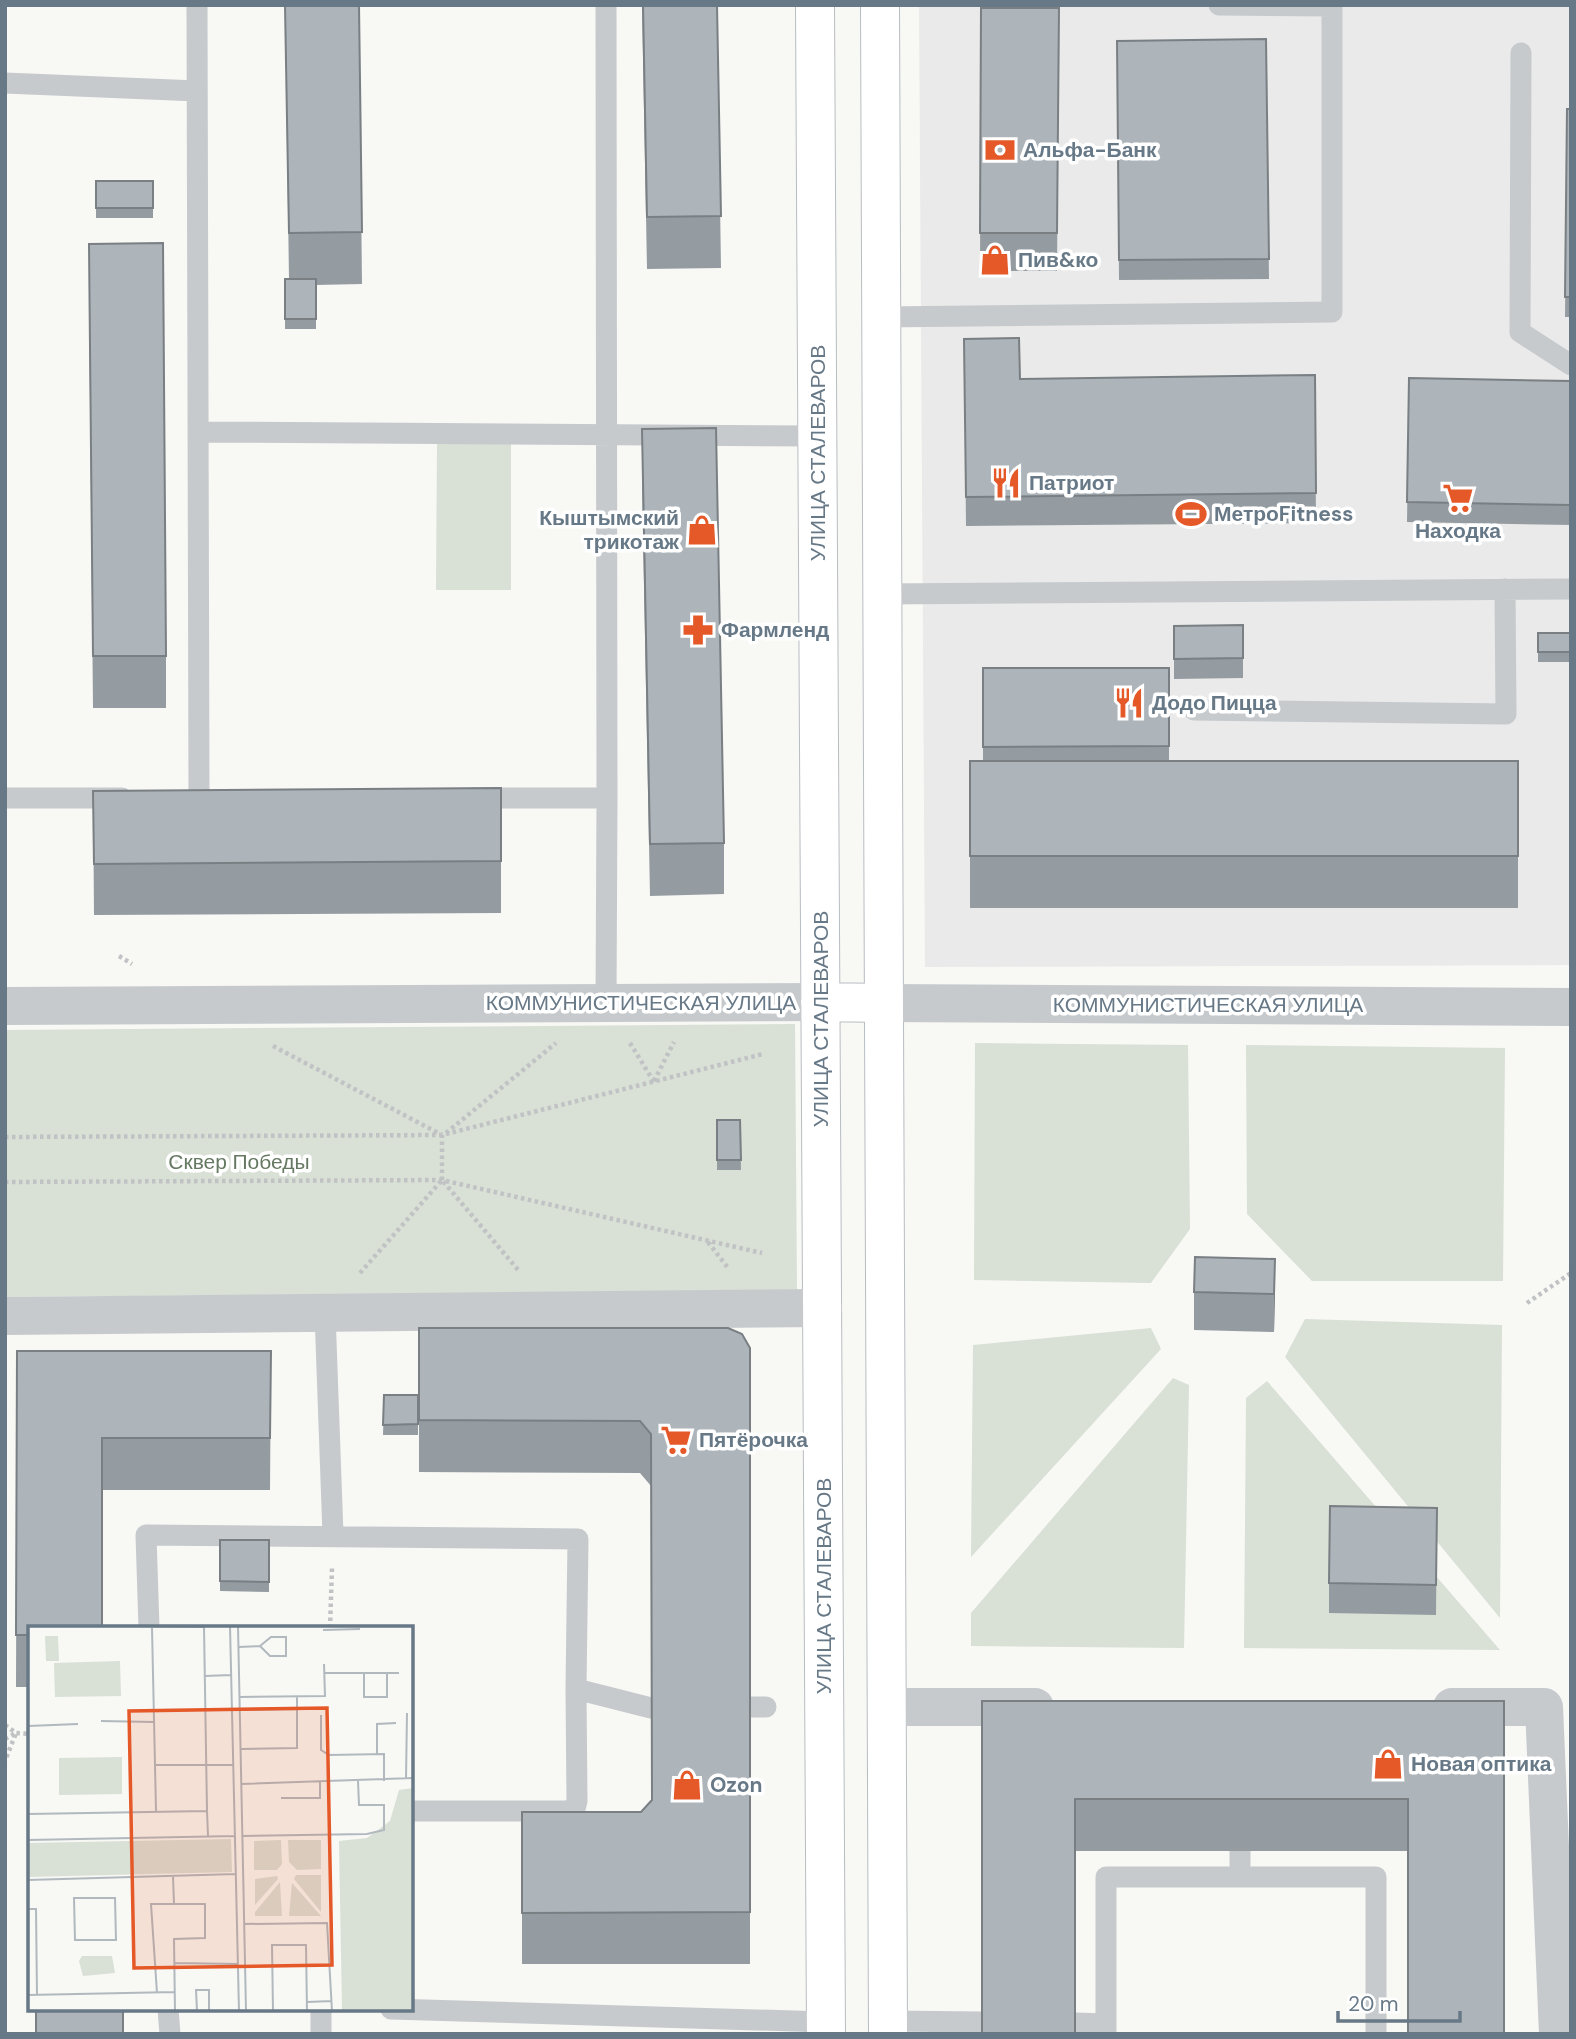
<svg xmlns="http://www.w3.org/2000/svg" width="1576" height="2039" font-family="'DM Sans',sans-serif">
<style>
.built{fill:#e9eae9}
.park{fill:#d9e0d6}
.lines{fill:none;stroke-linecap:round;stroke-linejoin:round}
.secondary-casing{stroke:#b8bdc2;stroke-width:40}
.path{stroke:#c0c2c4;stroke-width:4.5;stroke-dasharray:3.5 3.5;stroke-linecap:butt}
.lane{stroke:#c6cacd;stroke-width:21}
.street{stroke:#c6cacd;stroke-width:38}
.secondary{stroke:#fff;stroke-width:38}
.wall{fill:#959ca1}
.shaded-wall{fill:#797f83}
.building{fill:#adb5bb;stroke:#797f83;stroke-width:2}
.labels{text-anchor:middle;dominant-baseline:central;stroke-width:7;stroke-linejoin:round;paint-order:stroke}
.poi-label{font-size:21px;font-weight:bold;fill:#677887;stroke:#fff;text-anchor:start}
.street-label{font-size:21px;fill:#677887;stroke:#fff}
.park-label{font-size:21px;fill:#667962;stroke:#fff}
.inset-road{fill:none;stroke:#b1b9bf;stroke-width:2}
.view{fill:#e55828;fill-opacity:0.15;stroke:#e55828;stroke-width:3.5}
.inset-edge{fill:none;stroke:#677887;stroke-width:3.5}
</style>
<rect width="100%" height="100%" fill="#f8f8f5"/>
<!-- built -->
<path class="built" d="M919 5H1571V965L925 967Z"/>
<!-- park -->
<path class="park" d="M437 444H511V590H436Z
M795 1024 797 1291 5 1297V1030Z
M975 1043 1188 1045 1190 1229 1151 1283 974 1280Z
M1246 1045 1505 1048 1503 1281H1312L1247 1214Z
M1305 1319 1502 1325 1500 1618 1285 1357Z
M1151 1328 1161 1349 971 1557 973 1345Z
M1173 1378 1189 1385 1184 1648 971 1646V1613Z
M1267 1381 1500 1650 1244 1648 1246 1398Z"/>
<g class="lines">
<!-- secondary casing -->
<g class="secondary-casing">
<path id="secondary" d="M815 5 826 2034
M880 5 888 2034
M820 1002 884 1003"/>
</g>
<!-- path -->
<path class="path" d="M119 956 132 964
M630 1043 654 1082
M273 1046 442 1135
M654 1081 674 1042
M446 1133 556 1043
M5 1137 442 1135 763 1054
M442 1180V1135
M5 1182 442 1180 762 1253
M708 1242 728 1268
M360 1273 442 1180 519 1271
M1527 1303 1571 1273
M330 1628 332 1568
M5 1725 16 1733 30 1734
M5 1739 16 1733 5 1761"/>
<!-- lane -->
<path class="lane" d="M197 5 199 798
M1219 5 1332 6
M1521 53 1520 332 1571 365
M5 83 197 91
M881 317 1332 312V5
M198 432 818 436
M882 594 1571 589
M1194 710 1506 714 1505 589
M5 798H122
M473 798H607L606 5
M606 1003 607 798
M325 1313 333 1535
M149 1628 146 1535 578 1539 576 1689 577 1801 575 1809 566 1811H411
M576 1689 651 1708
M750 1707H766
M1240 1851V1877
M168 2009 170 2034
M391 2009 826 2022
M888 2021 982 2022
M1075 2023 1106 2024
M321 2034V2009
M1106 2034V1877H1376V2034"/>
<!-- street -->
<path class="street" d="M884 1003 1571 1007
M5 1006 820 1002
M5 1316 823 1308
M887 1707H1035
M1452 1707H1544L1558 2034"/>
<!-- secondary -->
<use href="#secondary" class="secondary"/>
</g>
<!-- wall -->
<path class="wall" d="M285 5H359L362 284 316 285V329H285V279H289Z
M642 5H717L721 268 647 269Z
M981 8H1059L1057 271H980Z
M1266 39 1269 279 1119 280 1117 41Z
M1567 109H1571V317H1565Z
M96 181H153V218H96Z
M89 295 166 656V708H93Z
M964 339 1020 379 1315 375 1316 523 966 526Z
M1409 378 1571 381V525L1407 522Z
M642 429 724 843V894L650 896 642 481Z
M1243 625V678L1174 679V626Z
M1538 633H1571V662H1538Z
M983 668H1169V761H1518V908H970V761H983Z
M501 788V913L94 915 93 791Z
M717 1120H740L741 1170H717Z
M1275 1259 1274 1332 1194 1330V1292Z
M419 1328 750 1348V1964H522V1812H641L652 1800 651 1486 640 1473 419 1472Z
M17 1351H271L270 1490H102L30 1628V1687H16Z
M384 1395H418V1435H383Z
M1437 1508 1436 1615 1329 1613V1583Z
M220 1540H269V1592L220 1591Z
M982 1701H1504L1408 1851H1075Z"/>
<!-- shaded-wall -->
<path class="shaded-wall" d="M1275 1259V1296L1274 1332V1294Z"/>
<!-- building -->
<path class="building" d="M285 5H359L362 232 289 233Z
M643 5H717L721 216 647 217Z
M981 8H1059L1057 233H980Z
M1266 39 1269 259 1119 260 1117 41Z
M1567 109H1571V297H1565Z
M96 181H153V208H96Z
M163 243 166 656H93L89 244Z
M285 279H316V319H285Z
M1019 338 1020 379 1315 375 1316 493 966 497 964 339Z
M1409 378 1571 381V505L1407 502Z
M716 428 724 843 650 844 642 429Z
M1243 625V658L1174 659V626Z
M1538 633H1571V652H1538Z
M983 668H1169V746L983 747Z
M970 761H1518V856H970Z
M501 788V861L94 864 93 791Z
M717 1120H740L741 1160H717Z
M1195 1257 1275 1259 1274 1294 1194 1292Z
M419 1328H728L742 1334 750 1348V1912L522 1913V1812H641L652 1800 651 1434 640 1421 419 1420Z
M17 1351H271L270 1438H102V1628H30V1635H16Z
M384 1395H418V1424L383 1425Z
M1330 1506 1437 1508 1436 1585 1329 1583Z
M220 1540H269V1582L220 1581Z
M982 1701H1504V2034H1408V1799H1075V2034H982Z
M36 2009H123V2034H36Z"/>
<!-- icons -->
<defs>
<g id="bank-bare" transform="scale(2.415)"><path d="M-6-4H6V4H-6ZM0-2.3a2.3 2.3 0 1 0 0 4.6a2.3 2.3 0 1 0 0-4.6Z" fill="#e55828" stroke="#fff" stroke-width="2.5" paint-order="stroke"/></g>
<g id="shop-bare" transform="scale(2.415)"><path d="M-5-2.5h2.3a2.7 3.5 0 0 1 5.4 0H5L5.5 6h-11ZM-1.5-2.5h3a1.5 2.3 0 0 0-3 0Z" fill="#e55828" stroke="#fff" stroke-width="2.5" paint-order="stroke"/></g>
<g id="restaurant-bare" transform="scale(2.415)"><path d="M-5-6h1v4h1v-4h1v4h1v-4h1v5L-1.5 .5V6h-2V.5L-5-1ZM5-6V6H3V1.5H1.5Q1.5-4 5-6Z" fill="#e55828" stroke="#fff" stroke-width="2.5" paint-order="stroke"/></g>
<g id="supermarket-bare" transform="scale(2.415)"><path d="M-6-5.5h2.5l.6 2H6L4.5 2H-2.5L-4.4-4H-6ZM-1.5 3.2a1.3 1.3 0 1 0 .1 0ZM3 3.2a1.3 1.3 0 1 0 .1 0Z" fill="#e55828" stroke="#fff" stroke-width="2.5" paint-order="stroke"/></g>
<g id="stadium-bare" transform="scale(2.415)"><path d="M0-5a6.5 5 0 1 0 0 10a6.5 5 0 1 0 0-10ZM-3.5-1.8h7v3.6h-7Z" fill="#e55828" stroke="#fff" stroke-width="2.5" paint-order="stroke"/></g>
<g id="pharmacy-bare" transform="scale(2.415)"><path d="M-2-6h4v4h4v4h-4v4h-4v-4h-4v-4h4Z" fill="#e55828" stroke="#fff" stroke-width="2.5" paint-order="stroke"/></g>
</defs>
<g fill-rule="evenodd">
<use href="#bank-bare" x="1000" y="150"/>
<use href="#shop-bare" x="995" y="260"/>
<use href="#restaurant-bare" x="1006" y="483"/>
<use href="#supermarket-bare" x="1458" y="498"/>
<use href="#stadium-bare" x="1191" y="514"/>
<use href="#shop-bare" x="702" y="530"/>
<use href="#pharmacy-bare" x="698" y="630"/>
<use href="#restaurant-bare" x="1129" y="703"/>
<use href="#supermarket-bare" x="676" y="1440"/>
<use href="#shop-bare" x="1388" y="1764"/>
<use href="#shop-bare" x="687" y="1785"/>
</g>
<g class="labels">
<!-- poi labels -->
<g class="poi-label">
<text x="1023" y="150">Альфа-Банк</text>
<text x="1018" y="260">Пив&amp;ко</text>
<text x="1029" y="483">Патриот</text>
<text x="1214" y="514">МетроFitness</text>
<text x="679" y="518" text-anchor="end">Кыштымский<tspan x="679" dy="24">трикотаж</tspan></text>
<text x="1458" y="531" text-anchor="middle">Находка</text>
<text x="721" y="630">Фармленд</text>
<text x="1152" y="703">Додо Пицца</text>
<text x="699" y="1440">Пятёрочка</text>
<text x="1411" y="1764">Новая оптика</text>
<text x="710" y="1785">Ozon</text>
</g>
<!-- street labels -->
<g class="street-label">
<text transform="translate(818 453) rotate(-90)">УЛИЦА СТАЛЕВАРОВ</text>
<text x="641" y="1003">КОММУНИСТИЧЕСКАЯ УЛИЦА</text>
<text x="1208" y="1005">КОММУНИСТИЧЕСКАЯ УЛИЦА</text>
<text transform="translate(821 1019) rotate(-90)">УЛИЦА СТАЛЕВАРОВ</text>
<text transform="translate(824 1586) rotate(-90)">УЛИЦА СТАЛЕВАРОВ</text>
</g>
<!-- park labels -->
<g class="park-label">
<text x="239" y="1162">Сквер Победы</text>
</g>
</g>
<!-- overview -->
<g transform="translate(28 1626)">
<rect width="385" height="385" fill="#f8f8f5"/>
<path d="M385 162V385H314L311 215 339 212 362 195 371 164Z" fill="#d9e0d6"/>
<path d="M17 10H30L31 35H18ZM92 35 93 70 27 71 26 37ZM94 131V168L31 169V132ZM203 213 204 246 0 251V217ZM253 214 254 238 249 244H226V215ZM260 214H293V243L269 244 261 236ZM268 249H293V286L266 253ZM249 250 250 253 227 279V253ZM252 256 254 290H227V286ZM264 257 293 290H261ZM54 330H84L87 347 55 350 51 335Z" fill="#d9e0d6"/>
<path class="inset-road" d="M202 0 211 385M210 0 218 385M124 2 128 185M295 4 332 3M211 21 232 20 242 30H258V11H243L232 20M296 47H371M336 47V71H359V47M177 50 203 49M212 71 297 70 296 38M212 84 269 83M293 89V124L301 129 356 128V155M73 95 126 96M0 100 50 98M213 123 269 122V71M349 128V98L368 97M127 139H205M378 153 379 87M213 158 385 152M253 172H292V156M179 185 180 210M0 188 179 185 176 1 110 0M215 210 339 208 356 204V179H331L330 155M0 214 207 210M145 250 146 278M0 254 208 248M46 272H87L88 314H47ZM0 283H8L9 369M216 298 299 297 304 385M146 337 210 338M129 367 123 278H177V312L146 313 147 385M0 369 146 366M279 376 304 375M169 385 168 364H181V385M245 385 244 319H278L279 385"/>
<path class="view" d="M299 82 304 339 106 342 101 85Z"/>
<rect width="385" height="385" class="inset-edge"/>
</g>
<!-- border -->
<rect width="1576" height="2039" fill="none" stroke="#677887" stroke-width="14"/>
<!-- scale -->
<path d="M1338 2011v10h122v-10" fill="none" stroke="#677887" stroke-width="3.5"/>
<text x="1348" y="2011" font-size="21" fill="#677887" stroke="#ffffff" stroke-width="5" paint-order="stroke">20 m</text>
</svg>
